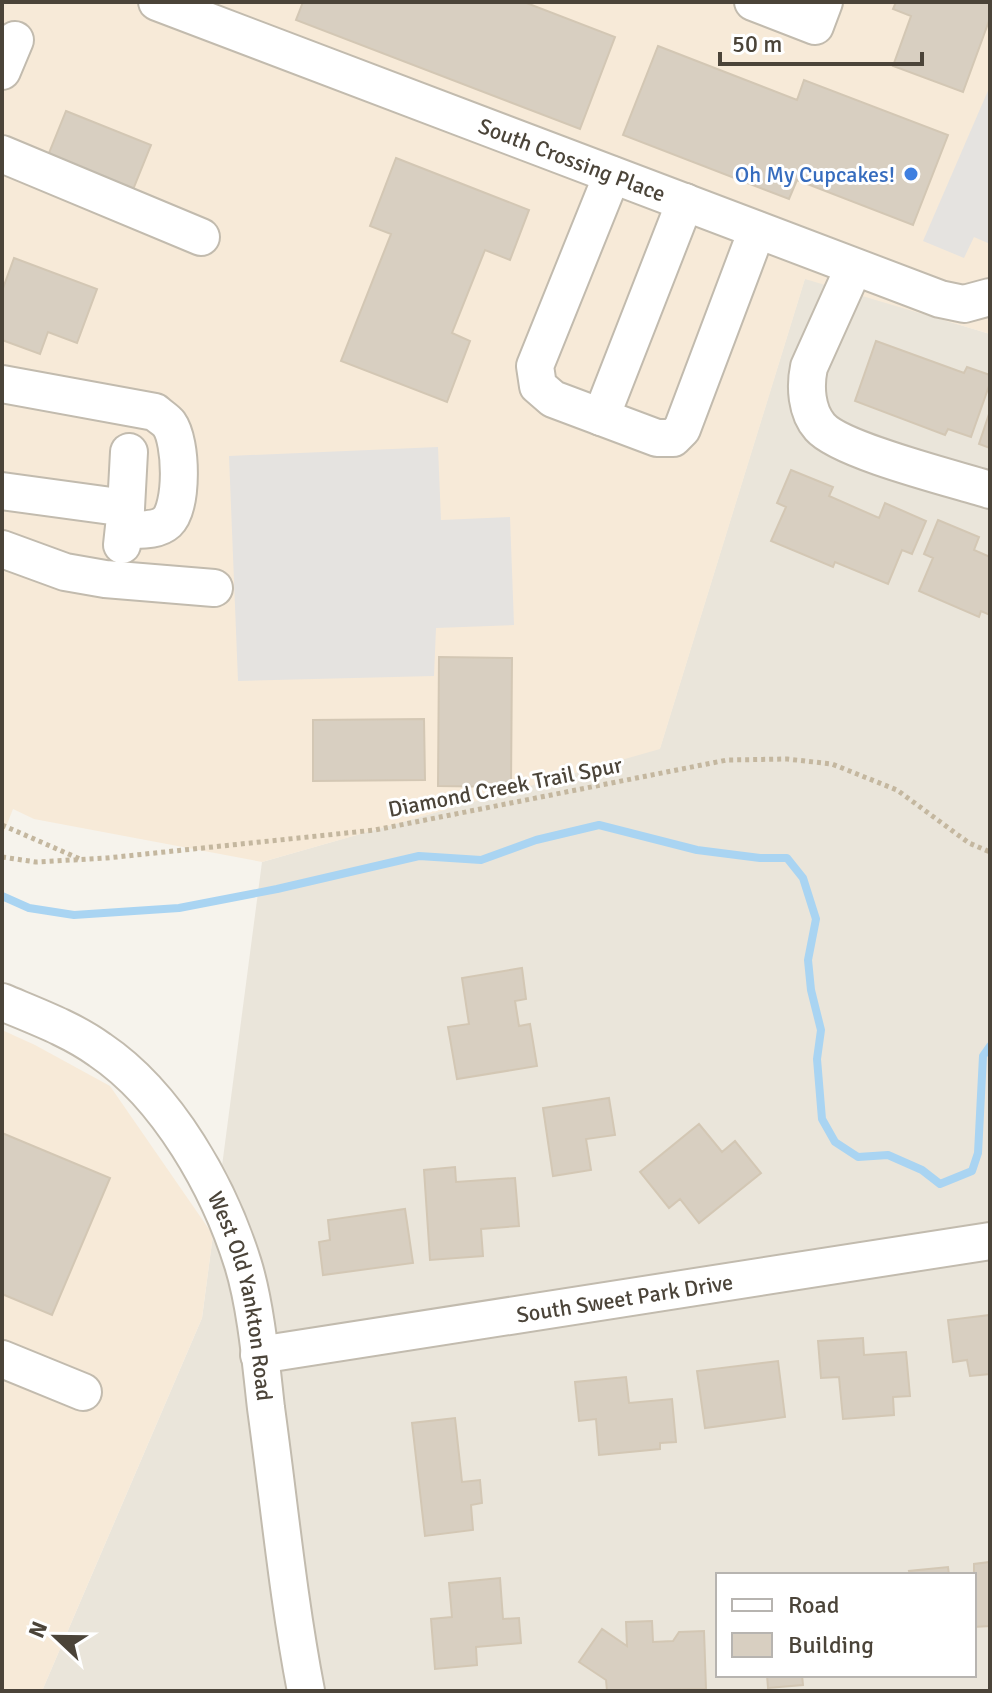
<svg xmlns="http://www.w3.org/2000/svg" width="992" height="1693" font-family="Signika,sans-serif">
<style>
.residential{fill:#eae5da;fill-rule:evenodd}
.commercial{fill:#f7ead8}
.parking{fill:#e5e3e0}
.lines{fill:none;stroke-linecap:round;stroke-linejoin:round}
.stream{stroke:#a9d4f2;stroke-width:8}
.building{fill:#d8cfc1;stroke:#d3c7b4;stroke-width:2}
.minor-casing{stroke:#c2bbae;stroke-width:40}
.path{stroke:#c4b79f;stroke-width:5;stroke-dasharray:4 4;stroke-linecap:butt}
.minor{stroke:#fff;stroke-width:36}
.shop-dot{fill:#3f7fe0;stroke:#fff;stroke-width:3}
.labels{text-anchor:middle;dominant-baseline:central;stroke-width:6;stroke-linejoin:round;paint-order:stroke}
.street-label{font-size:22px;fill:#4b4439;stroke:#fff}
.shop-label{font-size:22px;fill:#366cbe;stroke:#fff;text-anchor:end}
</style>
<rect width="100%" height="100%" fill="#f6f3ec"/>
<!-- residential -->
<path class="residential" d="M805 278 990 334V1691H42L202 1318 262 862 660 748ZM718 1575H974V1675H718Z"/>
<!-- commercial -->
<path class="commercial" d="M2 2H990V334L805 279 660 749 262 862 34 819 13 809 2 837Z
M2 1030 35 1045 110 1086 213 1235 202 1318 42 1691H2Z"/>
<!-- parking -->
<path class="parking" d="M990 86V244L974 237 964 258 923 241Z
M438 447 441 520 510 517 514 625 436 628 434 676 238 681 229 456Z"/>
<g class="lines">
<!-- stream -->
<path class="stream" d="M2 896 29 908 74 915 179 908 277 889 419 856 481 860 536 840 599 825 697 850 760 858H787L803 878 816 919 808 960 811 990 821 1030 817 1059 822 1119 835 1142 858 1157 888 1155 922 1170 940 1184 972 1171 978 1153 983 1056 990 1046"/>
</g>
<!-- building -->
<path class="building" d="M303 2H524L615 37 580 129 296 20Z
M896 2H990V18L963 92 893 66 911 16 893 9Z
M658 46 797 100 804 80 948 135 913 225 797 180 789 199 623 135Z
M66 111 151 145 130 197 45 163Z
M396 158 529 210 510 260 485 250 452 333 470 341 447 402 341 361 391 234 370 226Z
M14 258 97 289 77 343 48 332 40 354 2 340V291Z
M876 341 964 373 967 367 990 375V383L971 437 948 429 945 435 855 401Z
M990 411V448L979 444Z
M791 470 833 487 829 496 879 518 885 503 926 521 912 554 902 550 888 584 835 562 833 567 771 541 786 507 777 503Z
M938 520 979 537 974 550 990 557V615L981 611 979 617 919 591 933 558 924 554Z
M439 657 512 658 511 787 438 786Z
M424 719 425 780 313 781V720Z
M522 968 526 999 515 1001 519 1026 530 1024 537 1066 457 1079 448 1027 469 1024 462 978Z
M609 1098 615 1135 586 1139 591 1170 553 1176 543 1108Z
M699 1124 722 1152 735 1141 761 1173 699 1223 680 1199 669 1208 640 1172Z
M2 1133 110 1178 52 1315 2 1294Z
M455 1167 456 1182 515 1178 519 1226 481 1229 483 1256 430 1260 424 1170Z
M405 1209 413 1263 323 1275 319 1242 330 1240 328 1220Z
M990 1315V1374L970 1376 967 1360 953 1362 948 1320Z
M863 1338 864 1355 906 1352 910 1396 893 1397 894 1415 843 1419 839 1377 821 1378 818 1341Z
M778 1361 785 1417 705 1428 697 1371Z
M626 1377 629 1403 672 1399 676 1442 660 1443V1449L599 1455 596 1419 579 1421 575 1382Z
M455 1418 462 1482 480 1480 482 1503 471 1505 473 1530 425 1536 412 1423Z
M990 1562V1626L974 1627V1564Z
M948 1567 949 1575H910L909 1571Z
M500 1578 503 1619 519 1618 521 1643 476 1647 477 1665 435 1669 431 1619 452 1617 449 1583Z
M652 1621 653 1642 673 1641 679 1632 704 1631 706 1689 607 1691 606 1680 579 1662 602 1629 627 1646 626 1622Z
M767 1675H802L803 1685 768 1688Z"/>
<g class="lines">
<!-- minor casing -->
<g class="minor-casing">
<g id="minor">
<path id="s1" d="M157 2 940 299 964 304 990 297"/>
<path d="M753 2 815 26 824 2"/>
<path d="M2 71 15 40"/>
<path d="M2 154 201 237"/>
<path d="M612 175 535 366 538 386 553 399 657 438H673L682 429 757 230"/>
<path d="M854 267 809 367C805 386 806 411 820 427 841 451 955 479 990 490"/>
<path d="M2 384 155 412C159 416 166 420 169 424 182 442 183 507 167 522 156 532 137 529 124 530"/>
<path d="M601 417 685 202"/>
<path d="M2 491 126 508 122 545"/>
<path d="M126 508 129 452"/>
<path d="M2 549 65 572 105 579 214 588"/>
<path id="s2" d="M2 1002C35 1016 71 1029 100 1050 168 1096 219 1187 243 1264 256 1306 261 1364 266 1408 279 1502 288 1598 306 1691"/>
<path id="s3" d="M259 1355 990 1241"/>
<path d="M2 1359 83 1392"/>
</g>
</g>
<!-- path -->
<path class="path" d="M2 825 80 859
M2 857 36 862 107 858 375 830 727 760 787 759 832 764 897 790 969 843 990 852"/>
<!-- minor -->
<use href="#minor" class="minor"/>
</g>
<!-- markers -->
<circle class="shop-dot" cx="911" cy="174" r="8"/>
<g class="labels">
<!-- street labels -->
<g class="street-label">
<text stroke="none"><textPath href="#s1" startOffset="444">South Crossing Place</textPath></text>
<text transform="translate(505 787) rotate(-11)">Diamond Creek Trail Spur</text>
<text stroke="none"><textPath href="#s2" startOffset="402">West Old Yankton Road</textPath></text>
<text stroke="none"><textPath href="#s3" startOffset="370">South Sweet Park Drive</textPath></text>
</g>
<!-- shop labels -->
<g class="shop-label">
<text x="895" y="174">Oh My Cupcakes!</text>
</g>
</g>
<!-- border -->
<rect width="992" height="1693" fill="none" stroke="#4b4439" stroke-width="8"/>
<!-- legend -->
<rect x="716" y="1573" width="260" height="104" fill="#ffffff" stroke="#b7b4b0" stroke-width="2"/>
<rect x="732" y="1599" width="40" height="12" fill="#ffffff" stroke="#b7b4b0" stroke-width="2"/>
<text x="788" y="1613" font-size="24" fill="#4b4439">Road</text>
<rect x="732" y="1633" width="40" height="24" fill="#d8cfc1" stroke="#b7b4b0" stroke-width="2"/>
<text x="788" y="1653" font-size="24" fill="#4b4439">Building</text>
<!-- north arrow -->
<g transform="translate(56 1637) rotate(292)" stroke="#ffffff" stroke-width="6" paint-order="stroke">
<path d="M0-6L14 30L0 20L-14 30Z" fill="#4b4439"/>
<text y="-12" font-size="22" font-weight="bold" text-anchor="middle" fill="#4b4439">N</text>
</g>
<!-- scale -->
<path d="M720 52v12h202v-12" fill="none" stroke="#4b4439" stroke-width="4"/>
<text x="732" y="52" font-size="24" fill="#4b4439" stroke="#ffffff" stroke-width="6" paint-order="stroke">50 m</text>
</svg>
